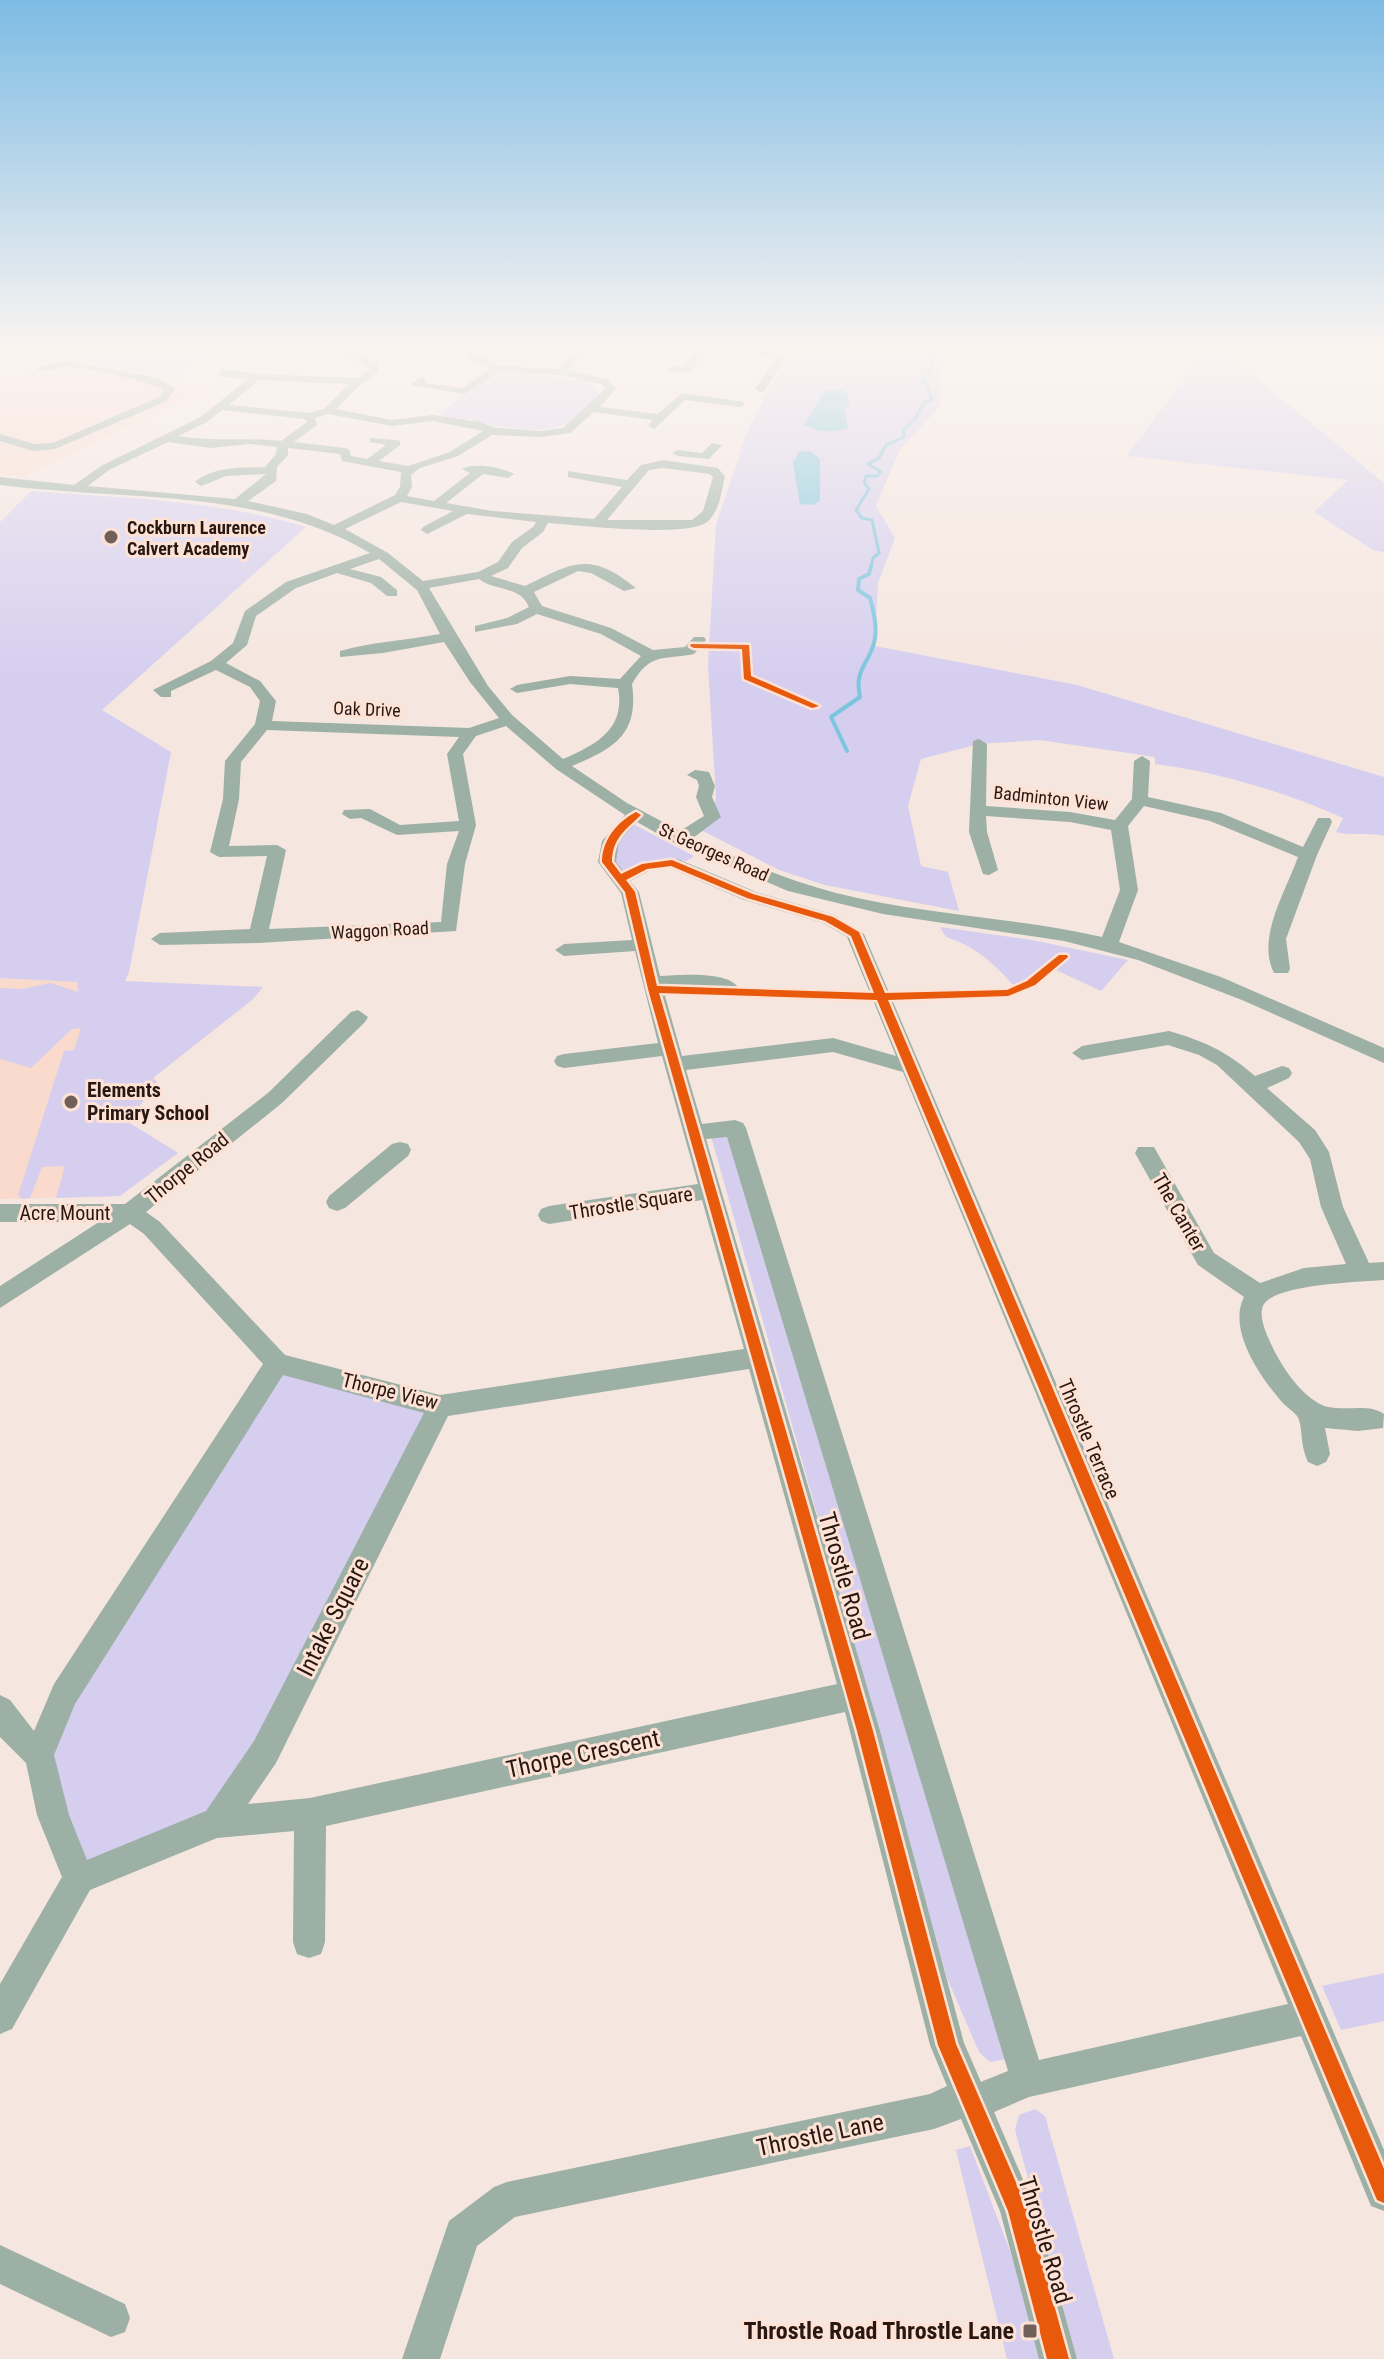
<svg xmlns="http://www.w3.org/2000/svg" width="1384" height="2359" font-family="'Roboto Condensed',sans-serif">
<style>
.built{fill:#f9dacd}
.green{fill:#d5ceef}
.water{fill:#7cc5de}
.lines{fill:none;stroke-linecap:round;stroke-linejoin:round}
.stream-far1{stroke:#7cc5de;stroke-width:3}
.stream{stroke:#7cc5de;stroke-width:4}
.minor{fill:#9cb0a5;fill-rule:evenodd}
.cycleway-casing{stroke:#fee2d6;stroke-width:5}
.cycleway{fill:#e8590c;fill-rule:evenodd}
.poi-dot{fill:#706059;stroke:#fee2d6;stroke-width:3}
.labels{text-anchor:middle;dominant-baseline:central;stroke-width:6;stroke-linejoin:round;paint-order:stroke}
.far-poi-label{font-size:18px;font-weight:bold;fill:#281811;stroke:#fee2d6;text-anchor:start}
.far-street-label{font-size:18px;fill:#281811;stroke:#fee2d6}
.poi-label{font-size:20px;font-weight:bold;fill:#281811;stroke:#fee2d6;text-anchor:start}
.street-label{font-size:20px;fill:#281811;stroke:#fee2d6}
.near-street-label{font-size:24px;fill:#281811;stroke:#fee2d6}
.near-poi-label{font-size:24px;font-weight:bold;fill:#281811;stroke:#fee2d6;text-anchor:end}
</style>
<rect width="100%" height="100%" fill="#f5e6df"/>
<!-- built -->
<path class="built" d="M81 361 207 389 23 477 0 474V375H18Z
M0 978 263 987 252 1000 153 1078 157 1082 128 1122 178 1153 120 1196 0 1199Z"/>
<!-- green -->
<path class="green" d="M87 349H226L168 379 67 358Z
M796 349H942L940 406 899 451 876 506 895 538 878 583 875 646 1077 685 1384 777V836C1367 832 1352 836 1336 832L1343 818C1285 792 1218 772 1155 764V757L1040 740 979 744 921 759 908 806 921 866 948 872 959 911 825 885 779 870 697 828 713 817 716 797 708 665 716 524 748 430 773 381Z
M1206 349H1238L1231 358 1384 483V552L1373 550 1314 512 1348 480 1127 456Z
M493 372 582 380 592 384 600 394C596 398 570 422 568 423 538 436 502 426 471 421L473 419 445 418 440 413Z
M31 491C123 498 218 500 306 527L102 710 171 752 129 972 125 981 263 987 252 1000 153 1078 157 1082 128 1122 178 1153 120 1196 56 1198 65 1166 42 1167 30 1198 22 1199 18 1195 64 1051 74 1050 81 1028 72 1029 31 1068 0 1059V988L22 989 51 983 78 992 77 982 0 978V522Z
M633 824 694 856 687 861C661 858 645 860 622 872L614 859 618 838Z
M940 927 1032 940 1128 960 1101 991 1054 969 1019 992C998 967 978 947 946 937Z
M723 1134 735 1141 1007 2059 990 2062 979 2052 947 1978 711 1136Z
M277 1363 440 1406 217 1822 79 1879 39 1755Z
M1384 1973V2021L1341 2030 1322 1986Z
M1035 2109 1045 2116 1114 2359H1077L1015 2130 1019 2115Z
M970 2146 1021 2280 1042 2359H1007L956 2150Z"/>
<!-- water -->
<path class="water" d="M843 390 849 396V404L844 410 848 428C832 433 819 433 804 425L824 391Z
M810 451 820 459V501L813 505 800 504 793 463 799 452Z"/>
<g class="lines">
<!-- stream-far1 -->
<path class="stream-far1" d="M924 349 933 361 928 373
M871 568 873 558 879 553 872 520 862 518 856 510 869 489 864 483 866 476H877L881 472 868 464 879 458 886 445 904 437 903 430 915 419 924 402 932 400 926 384 920 382 925 379"/>
<!-- stream -->
<path class="stream" d="M847 751 831 717 860 697C854 670 868 665 874 643 878 629 874 612 870 598L858 590 859 579 869 574 871 566"/>
<!-- minor -->
<path class="minor" d="M297 349H358L357 353 377 362 379 372 360 385 336 409 392 420 433 415 480 422 496 428 541 431 563 428 605 389 601 384 561 375 499 372 465 394 410 385 421 377 426 380 424 383 463 388 490 369 466 356 469 349H479L476 353 499 366 558 369C569 355 578 349 596 349L575 361 568 370 609 380 616 389 600 407 658 414 682 393 744 402 745 404 740 407 685 400 654 429 648 426 653 420 594 412 570 433 541 437 492 435 458 456 420 468 411 475 412 487 407 496 434 501 470 473 462 469C473 462 503 467 514 474L508 478 483 474 446 503 493 511 594 519 622 487 568 477V471L627 480 641 465 663 460 718 468 725 477C721 492 720 511 707 522 687 538 577 525 548 523L543 532 522 548 508 568 491 576 525 586C572 563 589 550 636 588L624 591 591 573 578 571 534 592 542 606 611 628 653 650 685 647 694 637H704L706 640 694 654C664 660 650 652 632 684 639 734 615 748 572 766L627 803 680 831 704 816 696 797 699 786 697 780 687 775 695 770 709 772 715 786 712 797 721 817 693 838C740 860 786 880 836 893 923 915 1014 917 1102 937L1120 890 1111 830 1070 822 986 816 987 832 998 870 989 875 983 874 969 832 973 741 979 739 987 744 986 806 1070 812 1115 820 1132 799 1134 761 1142 756 1150 761 1148 797 1221 813 1303 847 1318 818H1330L1332 822 1317 855 1286 939 1290 969 1288 973H1274C1256 938 1286 891 1298 857L1210 821 1144 806 1128 826 1138 890 1119 942 1221 977 1384 1048V1063L1242 1000 1138 960 1064 941 883 914 788 891 674 843 637 822 619 841 616 862 623 871 645 861 678 859 756 892 835 915 864 934 1384 2150V2211L1371 2206 1301 2036 1029 2097 994 2112 1036 2210 1077 2359H1039L1000 2211 961 2119 934 2129 515 2217 477 2246 440 2359H402L449 2221 494 2187 507 2182 930 2094 947 2086 930 2045 845 1712 326 1826 325 1942 321 1954 309 1958 297 1954 293 1942 294 1831 217 1838 90 1890 12 2029 0 2034V1984L62 1877 37 1815 26 1763 0 1737V1695L10 1700 34 1731 54 1684 263 1364 144 1234 130 1224 0 1308V1286L99 1222H0V1204H125L268 1093 351 1012 358 1010 368 1017 365 1022 282 1103 146 1212 160 1222 285 1355 440 1395 744 1349 702 1200 549 1224 541 1221 538 1215 541 1209 549 1206 698 1184 662 1056 564 1068 557 1066 554 1061 557 1056 564 1054 658 1043 635 951 564 956 555 950 564 944 632 940 621 893 598 862 602 841 625 815 556 769 506 726 476 736 463 754 476 825 465 864 456 931 258 943 160 945 151 939 160 933 250 929 267 856 219 857 210 852 223 799 225 761 255 724 260 701 250 687 216 670 171 691V697H161L153 690 211 661 233 643 245 611 286 582 370 553C259 487 124 501 0 485V477L74 485 101 466 199 418 248 379 218 376 222 369 257 374 357 378 370 369 346 355ZM259 380 349 384 324 409 309 413 229 405ZM222 410 305 419 307 422 281 441C246 437 213 442 178 436L207 422ZM328 414 392 426 433 421 483 431 450 452 408 466 379 461 400 445V441L396 440 370 438V442L386 445 367 459 351 456 349 449 345 448 294 442 317 425 315 418ZM168 442 210 448 250 444 277 447 276 454 265 467C242 468 214 466 195 482L201 486 226 476 266 474 235 499 88 486 109 470ZM288 448 340 454 342 461 401 472 400 487 395 495 334 525 307 514 248 501 276 481 277 467 288 455ZM663 468 710 474 713 477 703 511 692 520H607L649 470ZM401 502 453 511 423 527 421 530 427 534 467 514 536 522 533 527 512 542 498 562 478 572 423 581 388 553 345 529ZM379 559 417 590 440 634C408 640 370 642 340 651V657L383 653 444 642 470 682 499 718 469 728 272 721 276 701 260 681 226 663 247 645 256 616 296 588 337 573 371 583 387 596H397V590L381 577 350 569ZM479 579C496 592 520 585 529 607L507 618 475 626V632L517 624 537 614 601 634 641 656 620 679 570 676 517 685 510 689 517 693 570 684 618 688C626 729 596 745 563 759L512 715 488 686 429 588ZM267 730 459 737 447 754 459 821 400 825 370 809 344 810 342 814 350 819 361 818 397 835 459 831 447 864 441 922 269 929 286 850 277 845 229 846 239 799 241 762ZM670 868 744 900 823 923 847 937 896 1056 833 1038 682 1056 663 989 694 987 717 991 727 997 734 996 737 986C724 971 679 975 660 976L639 892 630 881 649 871ZM833 1052 903 1072 1288 2004 1039 2060 746 1128 743 1123 735 1120 702 1124 686 1070ZM727 1137 1008 2071 983 2081 981 2082 964 2043 880 1731 706 1139ZM749 1369 837 1684 310 1798 248 1804 276 1763 448 1416ZM283 1375 424 1413 254 1741 206 1811 87 1860 69 1815 54 1755 75 1704Z
M698 349H709L690 372 669 371V367H683Z
M724 349 775 351 787 357 764 391 760 392 755 389 776 358Z
M66 361 158 378 175 389 167 401 55 449 33 451 0 441V434L34 444 53 443 159 397 164 390C145 380 86 367 64 367 54 368 43 374 34 368Z
M712 443 722 445 709 459 678 456 672 453 678 450 702 453Z
M1169 1031C1206 1042 1226 1051 1255 1076L1282 1066 1289 1068 1292 1073 1289 1078 1267 1088 1315 1130 1329 1152 1343 1207 1369 1263 1384 1262V1280C1360 1282 1277 1284 1264 1304 1257 1315 1267 1335 1272 1346 1282 1367 1298 1391 1318 1403 1338 1415 1366 1401 1384 1414L1383 1428 1358 1431 1325 1428 1330 1454 1326 1462 1317 1466 1308 1462C1300 1445 1303 1433 1299 1420 1298 1414 1287 1408 1282 1402 1261 1378 1227 1330 1244 1297L1198 1265 1135 1153 1138 1147H1154L1214 1253 1260 1283 1304 1268 1346 1264 1321 1207 1310 1159 1299 1142 1217 1065 1199 1055 1168 1045 1082 1060 1072 1053 1082 1046Z
M400 1142 408 1144 411 1150 408 1156 345 1208 337 1211 329 1208 326 1202 329 1196 392 1144Z
M0 2245 125 2304 130 2318 125 2332 111 2337 0 2284Z"/>
<!-- cycleway casing -->
<g class="cycleway-casing">
<path id="cycleway" d="M691 644 749 645 751 676 819 706 812 708 744 679 742 649 694 648 690 646Z
M636 812 641 815C625 830 612 839 612 862L621 874 642 864 672 860 753 894 833 917 859 932 885 993 1007 990 1027 981 1059 955H1067L1068 957 1035 985 1008 996 888 1000 1384 2169V2203L1377 2200 877 1000 659 993 873 1731 956 2044 1028 2210 1069 2359H1047L1008 2211 938 2045 857 1731 648 989 625 892 602 862C602 840 617 822 636 812ZM671 866 747 898 825 921 851 936 874 993 657 986 635 892 626 880 647 869Z"/>
</g>
<!-- cycleway -->
<use href="#cycleway" class="cycleway"/>
</g>
<!-- sky -->
<linearGradient id="sky" x2="0" y2="1"><stop stop-color="#7dbbe4"/><stop offset="0.51" stop-color="#faf4f1"/><stop offset="1" stop-color="#faf4f1" stop-opacity="0"/></linearGradient>
<rect width="1384" height="679" fill="url(#sky)"/>
<!-- markers -->
<g class="poi-dot">
<circle cx="111" cy="537" r="8"/>
<circle cx="71" cy="1102" r="8"/>
<rect x="1022" y="2323" width="16" height="16" rx="4"/>
</g>
<g class="labels">
<!-- far-poi labels -->
<g class="far-poi-label">
<text x="127" y="527">Cockburn Laurence<tspan x="127" dy="21">Calvert Academy</tspan></text>
</g>
<!-- far-street labels -->
<g class="far-street-label">
<text transform="translate(367 709) rotate(2)">Oak Drive</text>
<text transform="translate(1051 798) rotate(6)">Badminton View</text>
<text transform="translate(714 852) rotate(24)">St Georges Road</text>
<text transform="translate(380 930) rotate(-3)">Waggon Road</text>
</g>
<!-- poi labels -->
<g class="poi-label">
<text x="87" y="1090">Elements<tspan x="87" dy="23">Primary School</tspan></text>
</g>
<!-- street labels -->
<g class="street-label">
<text transform="translate(187 1168) rotate(-39)">Thorpe Road</text>
<text transform="translate(631 1203) rotate(-9)">Throstle Square</text>
<text transform="translate(1179 1212) rotate(60)">The Canter</text>
<text x="65" y="1213">Acre Mount</text>
<text transform="translate(390 1391) rotate(14)">Thorpe View</text>
<text transform="translate(1089 1439) rotate(67)">Throstle Terrace</text>
</g>
<!-- near-street labels -->
<g class="near-street-label">
<text transform="translate(844 1576) rotate(74)">Throstle Road</text>
<text transform="translate(333 1617) rotate(-63)">Intake Square</text>
<text transform="translate(583 1754) rotate(-12)">Thorpe Crescent</text>
<text transform="translate(820 2135) rotate(-12)">Throstle Lane</text>
<text transform="translate(1045 2240) rotate(73)">Throstle Road</text>
</g>
<!-- near-poi labels -->
<g class="near-poi-label">
<text x="1014" y="2331">Throstle Road Throstle Lane</text>
</g>
</g>
</svg>
